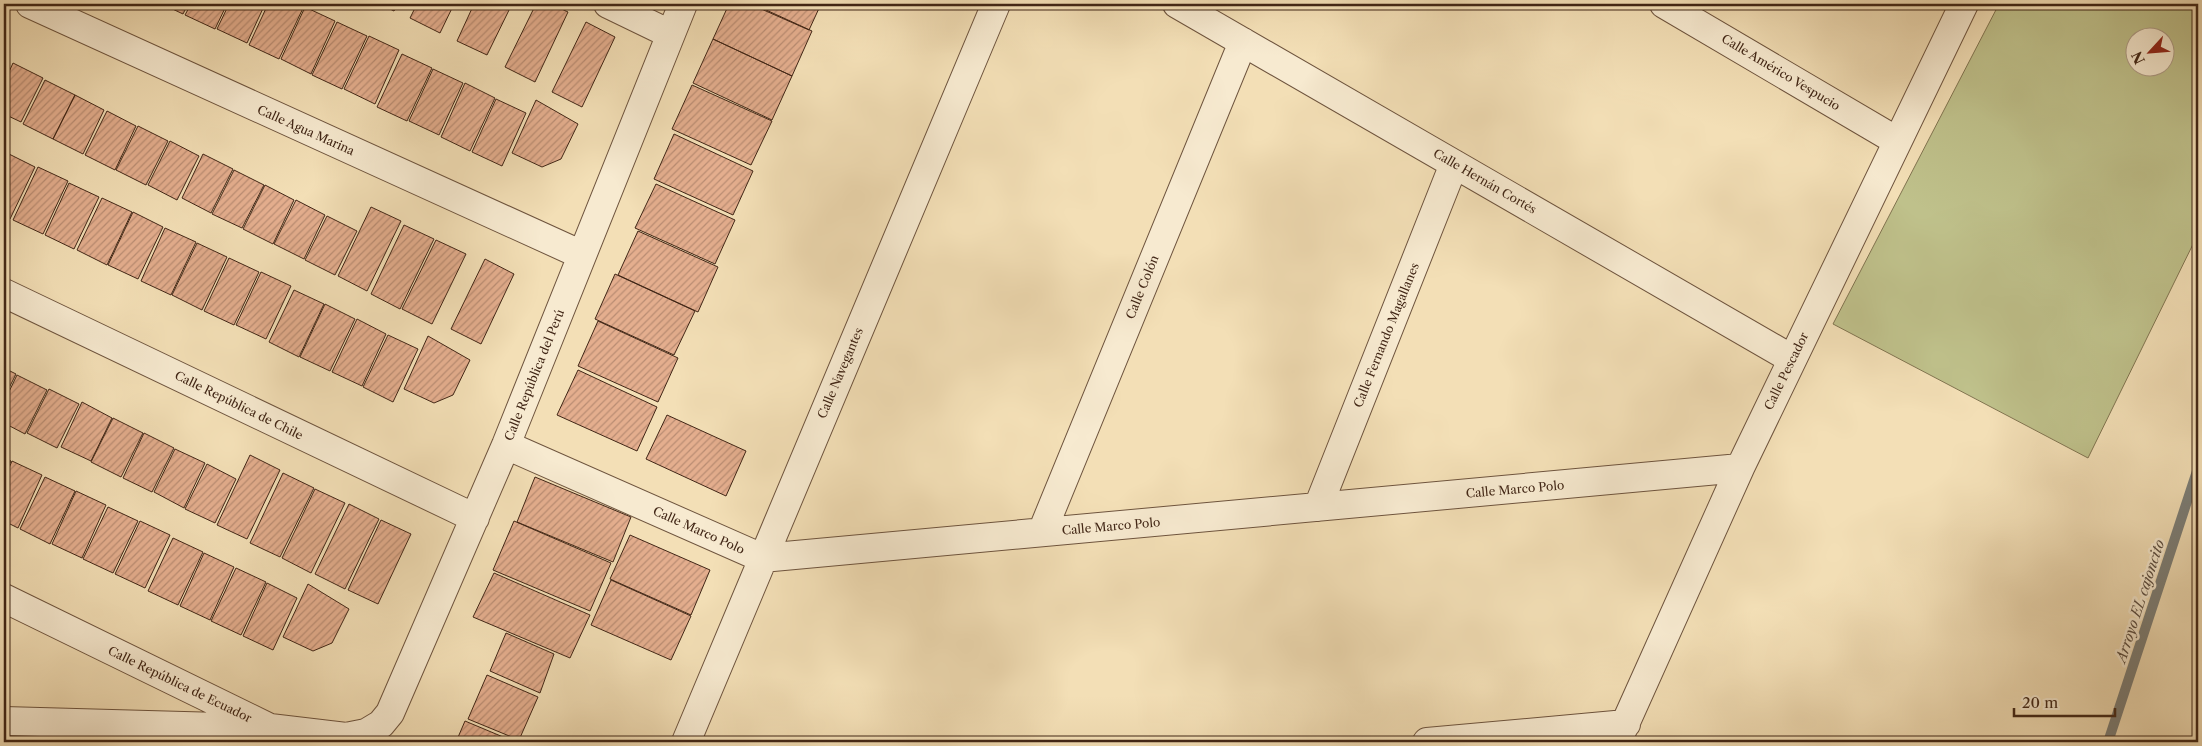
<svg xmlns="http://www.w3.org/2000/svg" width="2202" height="746" viewBox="0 0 2202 746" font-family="'Libre Caslon Text',serif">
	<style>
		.park { fill: #bfc18b; stroke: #807450; fill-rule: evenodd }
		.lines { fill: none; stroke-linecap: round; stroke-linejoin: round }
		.stream { stroke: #7b7e78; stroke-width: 10 }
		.building { fill: url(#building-hatch); stroke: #412616 }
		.minor-casing { stroke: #6e543e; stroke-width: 30 }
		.minor { stroke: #f7ead0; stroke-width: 28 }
		.labels { text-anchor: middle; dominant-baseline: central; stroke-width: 5; stroke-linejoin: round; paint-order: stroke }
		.street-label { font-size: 12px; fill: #412616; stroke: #f7ead0 }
		.water-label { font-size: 14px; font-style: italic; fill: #594b3f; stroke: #f7ead0 }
	</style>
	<defs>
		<pattern id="building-hatch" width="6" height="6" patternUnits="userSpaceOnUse" patternTransform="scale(1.25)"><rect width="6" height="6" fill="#e4ae8e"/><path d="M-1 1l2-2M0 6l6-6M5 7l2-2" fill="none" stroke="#ba8d73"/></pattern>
	</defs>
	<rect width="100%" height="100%" fill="#f3dfb6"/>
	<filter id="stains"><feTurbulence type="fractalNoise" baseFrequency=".004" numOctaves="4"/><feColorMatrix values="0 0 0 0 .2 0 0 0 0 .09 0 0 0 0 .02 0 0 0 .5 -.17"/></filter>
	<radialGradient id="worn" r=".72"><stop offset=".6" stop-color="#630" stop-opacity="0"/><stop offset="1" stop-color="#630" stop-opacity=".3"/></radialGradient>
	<path class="park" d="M 1999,4 L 2198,4 L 2198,234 L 2088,458 L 1833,324 ZM 2134,38 L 2164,38 L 2164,68 L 2134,68 Z"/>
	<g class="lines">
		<path class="stream" d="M 2108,742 L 2198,468"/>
	</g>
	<path class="building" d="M 162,4 L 188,4 L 183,14 Z
		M 191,4 L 227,4 L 215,29 L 185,15 Z
		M 229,4 L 265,4 L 247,43 L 217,29 Z
		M 268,4 L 298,4 L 304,6 L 279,59 L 249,45 Z
		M 380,4 L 398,4 L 394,11 Z
		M 417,4 L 454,4 L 440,33 L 410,18 Z
		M 474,4 L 512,4 L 487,55 L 457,41 Z
		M 536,4 L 551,4 L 568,12 L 535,82 L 505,67 Z
		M 729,4 L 753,4 L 812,31 L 792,76 L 713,39 Z
		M 750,4 L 821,4 L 809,30 Z
		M 305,7 L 335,21 L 311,74 L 281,59 Z
		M 337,22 L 367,36 L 342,89 L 312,75 Z
		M 586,22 L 615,37 L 582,107 L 552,92 Z
		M 369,36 L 399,50 L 375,104 L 344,89 Z
		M 713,39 L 792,76 L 772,120 L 693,83 Z
		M 402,54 L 432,68 L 407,121 L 377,107 Z
		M 13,63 L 43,78 L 21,122 L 4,114 L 4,83 Z
		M 433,69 L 463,83 L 439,135 L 409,121 Z
		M 45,80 L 75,95 L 53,139 L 23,124 Z
		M 465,83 L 495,98 L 470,151 L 441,137 Z
		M 692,85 L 772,121 L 751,165 L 672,129 Z
		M 75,95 L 104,110 L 83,154 L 53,139 Z
		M 496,99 L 526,113 L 502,166 L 472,152 Z
		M 536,100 L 578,124 L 561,159 L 542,167 L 512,153 Z
		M 107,111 L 136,126 L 115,170 L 85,155 Z
		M 138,126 L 168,141 L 146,185 L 116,170 Z
		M 674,134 L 753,171 L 733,215 L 654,179 Z
		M 170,141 L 199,156 L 177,200 L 148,185 Z
		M 5,152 L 35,167 L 10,219 L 4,216 Z
		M 203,154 L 233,169 L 211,213 L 182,198 Z
		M 38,167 L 68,181 L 43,234 L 13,220 Z
		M 234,170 L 264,185 L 242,228 L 212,214 Z
		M 69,183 L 99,197 L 74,249 L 45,235 Z
		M 656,184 L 735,220 L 715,264 L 635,228 Z
		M 265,185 L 294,200 L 273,244 L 243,229 Z
		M 102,198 L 132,212 L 107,265 L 77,250 Z
		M 296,200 L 325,215 L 304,259 L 274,244 Z
		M 371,207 L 401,221 L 367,291 L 338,276 Z
		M 133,212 L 163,227 L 138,279 L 108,265 Z
		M 327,216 L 357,231 L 335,275 L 305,260 Z
		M 404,225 L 434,239 L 400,309 L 371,294 Z
		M 165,228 L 196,242 L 171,295 L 141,281 Z
		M 638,231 L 718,267 L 698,312 L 618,275 Z
		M 436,240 L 466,254 L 432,324 L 402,309 Z
		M 197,243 L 227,257 L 202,310 L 172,295 Z
		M 229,258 L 259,272 L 234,325 L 204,311 Z
		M 485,259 L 514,274 L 481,344 L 451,329 Z
		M 261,272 L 291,286 L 266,339 L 236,325 Z
		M 615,274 L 695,311 L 674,355 L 595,319 Z
		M 294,290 L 324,304 L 299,357 L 269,342 Z
		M 325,304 L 355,319 L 330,371 L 300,357 Z
		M 357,319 L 386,334 L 362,386 L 332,372 Z
		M 598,321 L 678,358 L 658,402 L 578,366 Z
		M 388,335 L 418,349 L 393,402 L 363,387 Z
		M 428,336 L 470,360 L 453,395 L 434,403 L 404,389 Z
		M 4,368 L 16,374 L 4,398 Z
		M 578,370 L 657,407 L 637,451 L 557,415 Z
		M 17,375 L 47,390 L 25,434 L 4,423 L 4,402 Z
		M 49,389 L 79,404 L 57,448 L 27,433 Z
		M 82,402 L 112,418 L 91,461 L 61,447 Z
		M 667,415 L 746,451 L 726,496 L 646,459 Z
		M 113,418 L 143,433 L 121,477 L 91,462 Z
		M 144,433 L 174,448 L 152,492 L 123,478 Z
		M 175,449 L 205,463 L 184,508 L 154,492 Z
		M 250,455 L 280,470 L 247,539 L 217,525 Z
		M 4,457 L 11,461 L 4,476 Z
		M 12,461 L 42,475 L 18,528 L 4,521 L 4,480 Z
		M 207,464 L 236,479 L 215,523 L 185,509 Z
		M 283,473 L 314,488 L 280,557 L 250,543 Z
		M 45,477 L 75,491 L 50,544 L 20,529 Z
		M 535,477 L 631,517 L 613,562 L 517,522 Z
		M 315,489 L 345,503 L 311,573 L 282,558 Z
		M 76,491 L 106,505 L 82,558 L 52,544 Z
		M 349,504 L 379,519 L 345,589 L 315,574 Z
		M 108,507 L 138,521 L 113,573 L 83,559 Z
		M 381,520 L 411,534 L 378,604 L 348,590 Z
		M 140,521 L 170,535 L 145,588 L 115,574 Z
		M 514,521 L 611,563 L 590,611 L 493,570 Z
		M 630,535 L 710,570 L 691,615 L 610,579 Z
		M 173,538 L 203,552 L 178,605 L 148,591 Z
		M 204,553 L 234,567 L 210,620 L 180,606 Z
		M 236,568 L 266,582 L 241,635 L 211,621 Z
		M 494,573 L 590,615 L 570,658 L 473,617 Z
		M 611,580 L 691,616 L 671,660 L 591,625 Z
		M 267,583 L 297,598 L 273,650 L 243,636 Z
		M 308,584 L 349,609 L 332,643 L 313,651 L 283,637 Z
		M 506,633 L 554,654 L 540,693 L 490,671 Z
		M 487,675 L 538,697 L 519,740 L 468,719 Z
		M 465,721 L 515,742 L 456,742 Z"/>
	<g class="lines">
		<defs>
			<path id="minor" d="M 30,4 L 582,255
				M 608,4 L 670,34
				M 1177,4 L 1792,359
				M 1664,4 L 1897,141
				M 4,293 L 475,518
				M 506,445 L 762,558 L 1740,468
				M 1318,507 L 1454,164
				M 1042,532 L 1243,42
				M 4,598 L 270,728 L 346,737 L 366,733 L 381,724 L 390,713 L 506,445 L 683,4
				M 4,721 L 260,728
				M 686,742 L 996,4
				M 1427,742 L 1626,724
				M 1617,742 L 1740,468 L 1964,4"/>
		</defs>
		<use href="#minor" class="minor-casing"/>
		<use href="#minor" class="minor"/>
	</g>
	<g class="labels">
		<g class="street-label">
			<text transform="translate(1781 72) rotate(31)">Calle Américo Vespucio</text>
			<text transform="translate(306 130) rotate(24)">Calle Agua Marina</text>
			<text transform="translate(1485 181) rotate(30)">Calle Hernán Cortés</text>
			<text transform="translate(1142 287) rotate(-68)">Calle Colón</text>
			<text transform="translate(1386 335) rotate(-68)">Calle Fernando Magallanes</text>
			<text transform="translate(1786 371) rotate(-64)">Calle Pescador</text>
			<text transform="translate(840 373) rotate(-67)">Calle Navegantes</text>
			<text transform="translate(534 375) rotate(-68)">Calle República del Perú</text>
			<text transform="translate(239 405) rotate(26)">Calle República de Chile</text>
			<text transform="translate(1515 489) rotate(-5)">Calle Marco Polo</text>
			<text transform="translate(1111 526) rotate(-5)">Calle Marco Polo</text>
			<text transform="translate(699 530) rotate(24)">Calle Marco Polo</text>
			<text transform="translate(180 684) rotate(26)">Calle República de Ecuador</text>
		</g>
		<g class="water-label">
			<text transform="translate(2140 601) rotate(-72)">Arroyo EL cajoncito</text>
		</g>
	</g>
	<rect width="2202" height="746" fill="none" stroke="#f3dfb6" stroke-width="20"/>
	<rect x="5" y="5" width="2192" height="736" fill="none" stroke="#412616" stroke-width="2.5"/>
	<rect x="10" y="10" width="2182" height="726" fill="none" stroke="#412616"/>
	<g transform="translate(2150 52) rotate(244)"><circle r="24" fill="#f7ead0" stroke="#ae9c86"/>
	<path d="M0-4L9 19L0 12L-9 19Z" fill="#8f2418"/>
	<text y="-8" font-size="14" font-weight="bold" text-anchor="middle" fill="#412616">N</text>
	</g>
	<path d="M2014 708v8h101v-8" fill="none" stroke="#412616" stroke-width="2.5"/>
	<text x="2022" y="708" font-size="15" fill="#412616" stroke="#f7ead0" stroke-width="4" paint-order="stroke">20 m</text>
	<rect width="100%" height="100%" filter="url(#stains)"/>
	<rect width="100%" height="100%" fill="url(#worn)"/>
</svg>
